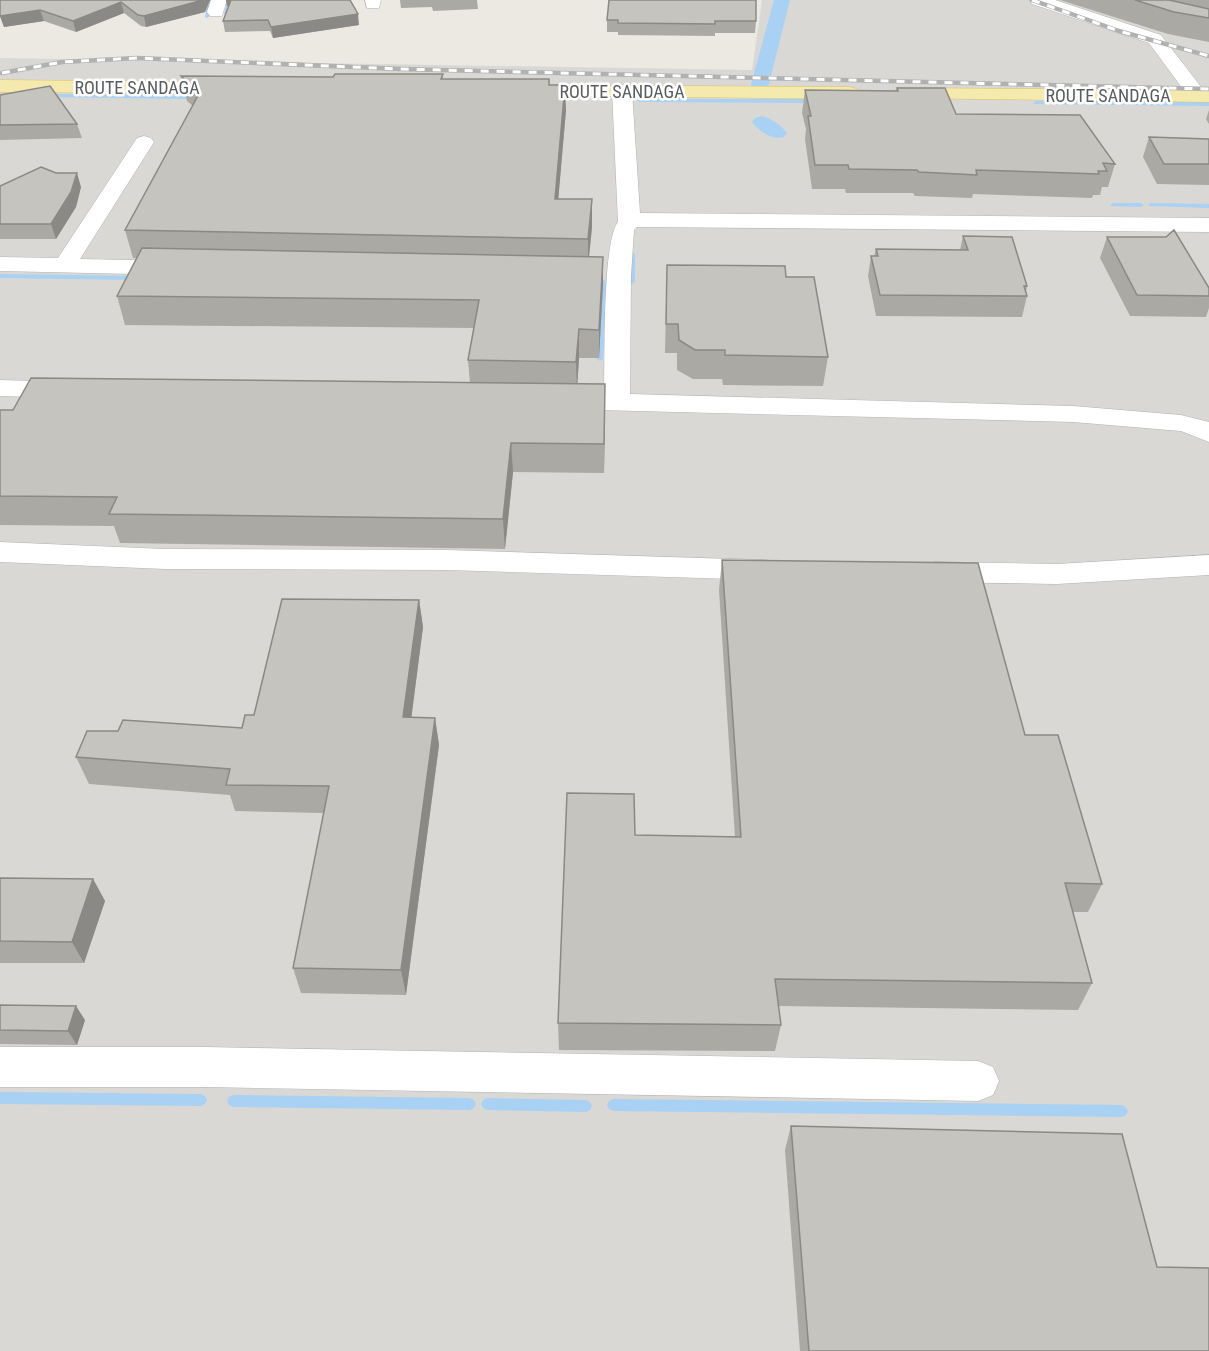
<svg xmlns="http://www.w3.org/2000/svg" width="1209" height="1351" viewBox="0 0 1209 1351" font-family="'Roboto Condensed',sans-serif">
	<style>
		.industrial { fill: #dad8d4 }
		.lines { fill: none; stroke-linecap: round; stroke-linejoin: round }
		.stream { fill: #a9d1f4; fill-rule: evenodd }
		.canal { fill: #a9d1f4; fill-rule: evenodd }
		.minor-casing { stroke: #afb2b5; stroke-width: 1 }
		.major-casing { stroke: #dfc066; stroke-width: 1 }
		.minor { fill: #fff; fill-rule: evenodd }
		.major { fill: #f4eaad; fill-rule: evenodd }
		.rail-casing { stroke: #b0b1b1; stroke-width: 4.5 }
		.rail { stroke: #fff; stroke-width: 3; stroke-dasharray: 8; stroke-linecap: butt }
		.wall { fill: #aaa9a3 }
		.shaded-wall { fill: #8b8985 }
		.building { fill: #c6c4be; stroke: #8b8985; stroke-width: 1.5 }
		.labels { text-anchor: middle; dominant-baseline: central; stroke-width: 5; stroke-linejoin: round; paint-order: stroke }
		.far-street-label { font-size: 18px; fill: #5a5d60; stroke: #fff }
	</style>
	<rect width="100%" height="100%" fill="#ebe9e2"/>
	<path class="industrial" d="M 762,0 L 1209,0 L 1209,1351 L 0,1351 L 0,58 L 752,70 Z"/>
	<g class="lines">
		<path class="stream" d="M 208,0 L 212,0 L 209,17 L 207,18 L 205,17 Z
			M 227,0 L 231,0 L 228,14 L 226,15 L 224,14 Z
			M 46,94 L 197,95 L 200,97 L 197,99 L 44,97 L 44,95 Z
			M 637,99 L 813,99 L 816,101 L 813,103 L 639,102 L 636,100 Z
			M 1036,101 L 1209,102 L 1209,106 L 1034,104 L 1033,103 Z
			M 1113,203 L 1141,203 L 1144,205 L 1141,207 L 1111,206 L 1110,205 Z
			M 1151,203 L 1209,204 L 1209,208 L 1149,206 L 1148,205 Z
			M 632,252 L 635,254 L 635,282 L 632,284 L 629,282 L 629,254 Z
			M 0,274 L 139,276 L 142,278 L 139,280 L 0,278 Z
			M 590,280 L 604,280 L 607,282 L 603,359 L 600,361 L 597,359 L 601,284 L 588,283 L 587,282 Z
			M 0,1092 L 201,1094 L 205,1096 L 207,1100 L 205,1104 L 201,1106 L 0,1104 Z
			M 233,1095 L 470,1098 L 474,1100 L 476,1104 L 474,1108 L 470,1110 L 233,1107 L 229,1105 L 227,1101 L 229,1097 Z
			M 487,1098 L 586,1100 L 590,1102 L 592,1106 L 590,1110 L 586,1112 L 487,1110 L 483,1108 L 481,1104 L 483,1100 Z
			M 613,1099 L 1122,1105 L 1126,1107 L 1128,1111 L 1126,1115 L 1122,1117 L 613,1111 L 609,1109 L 607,1105 L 609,1101 Z"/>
		<path class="canal" d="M 774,0 L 790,0 L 769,84 L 767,88 L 753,88 L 751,84 Z
			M 762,116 C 771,118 781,125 787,133 L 784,137 C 771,140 760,132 752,122 L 755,118 Z"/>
		<defs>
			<path id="minor" d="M 211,0 L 227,0 L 222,16 L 210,16 L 207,12 Z
				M 365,0 L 381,0 L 379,8 L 367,8 Z
				M 1030,0 L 1055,0 L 1161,35 L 1208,96 L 1205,100 L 1191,100 L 1149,43 L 1032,4 Z
				M 622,85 L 629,87 L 632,91 L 640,213 L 1209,218 L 1209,232 L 637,227 L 634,230 L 631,276 L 630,394 L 1073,406 L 1181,415 L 1209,422 L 1209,442 L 1181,431 L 1073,422 L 559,409 L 550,407 L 546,401 L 550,395 L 559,393 L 604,394 C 605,362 602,242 618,222 L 612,91 L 615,87 Z
				M 144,136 L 151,138 L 154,142 L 80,259 L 178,261 L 186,263 L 190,268 L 186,273 L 178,275 L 0,271 L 0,257 L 58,258 L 137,138 Z
				M 0,380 L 70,382 L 79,384 L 83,390 L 79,396 L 70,398 L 0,396 Z
				M 0,542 L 165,549 L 447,550 L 766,560 L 777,563 L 781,570 L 777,577 L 766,580 L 447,570 L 165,569 L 0,562 Z
				M 1209,555 L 1209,575 L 1057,584 L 935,582 L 924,579 L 920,572 L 924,565 L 935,562 L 1057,564 Z
				M 0,1047 L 205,1047 L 978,1061 L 993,1067 L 999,1081 L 993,1095 L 978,1101 L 205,1087 L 0,1087 Z"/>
			<path id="major" d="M 0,80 L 229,82 L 236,84 L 238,88 L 236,92 L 229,94 L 0,92 Z
				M 521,85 L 850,87 L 857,89 L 860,93 L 857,97 L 850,99 L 514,95 L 511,91 L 514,87 Z
				M 902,88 L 1209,90 L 1209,102 L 895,98 L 892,94 L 895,90 Z"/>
		</defs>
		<use href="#minor" class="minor-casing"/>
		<use href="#major" class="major-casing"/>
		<use href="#minor" class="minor"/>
		<use href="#major" class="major"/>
		<defs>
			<path id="rail" d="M 1032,0 L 1119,31 L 1209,56
				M 2,73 L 62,62 L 137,58 L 401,69 L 1209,89"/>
		</defs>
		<use href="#rail" class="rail-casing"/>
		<use href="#rail" class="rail"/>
	</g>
	<path class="wall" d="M 0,0 L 210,0 L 205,12 L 146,27 L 141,26 L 124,13 L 76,32 L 44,21 L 4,27 L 0,16 Z
		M 226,0 L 359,25 L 273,38 L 270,31 L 225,32 L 223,21 L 229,6 L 227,6 Z
		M 400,0 L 477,0 L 478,9 L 433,11 L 432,7 L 401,8 Z
		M 1060,0 L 1209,0 L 1209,42 L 1168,34 Z
		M 607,20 L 756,21 L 755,33 L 715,33 L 715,36 L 618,35 L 618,32 L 607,32 Z
		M 443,74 L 443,79 L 549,85 L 566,110 L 558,199 L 592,227 L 589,257 L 603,285 L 599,358 L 579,358 L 577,384 L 605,384 L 604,473 L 513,472 L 505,549 L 120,543 L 114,526 L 0,525 L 0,410 L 13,410 L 470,383 L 468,360 L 474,328 L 125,325 L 117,296 L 137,258 L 133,258 L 125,230 L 193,106 L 187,101 L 181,76 L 333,77 Z
		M 897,88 L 956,114 L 1115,164 L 1108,187 L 1102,187 L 1100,195 L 1093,195 L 1092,198 L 973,194 L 972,198 L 915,196 L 913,193 L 846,193 L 845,189 L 812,189 L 805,139 L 806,129 L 802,113 L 805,90 L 896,91 Z
		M 0,95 L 77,124 L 82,138 L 0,140 Z
		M 1209,110 L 1209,124 L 1206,119 Z
		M 1149,137 L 1209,139 L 1209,185 L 1157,184 L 1143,157 Z
		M 0,186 L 81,187 L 76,207 L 56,239 L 0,239 Z
		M 963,236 L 1027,286 L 1026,292 L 1027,296 L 1022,317 L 876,316 L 868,276 L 871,256 L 874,256 L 876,249 L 960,250 Z
		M 1107,237 L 1209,288 L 1209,308 L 1206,317 L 1130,316 L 1100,258 Z
		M 667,265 L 786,277 L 828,357 L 823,386 L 723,385 L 722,379 L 693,379 L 677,370 L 677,353 L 665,353 Z
		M 722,560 L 1025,735 L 1102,884 L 1088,912 L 1073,912 L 1092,983 L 1078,1010 L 778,1006 L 781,1025 L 775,1051 L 559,1050 L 558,1023 L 635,835 L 735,837 L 719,590 Z
		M 419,600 L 423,627 L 411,718 L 435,718 L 439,745 L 406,995 L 301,993 L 293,968 L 324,813 L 235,811 L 230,795 L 89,784 L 76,757 L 118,731 L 242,728 L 254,715 Z
		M 0,878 L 93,879 L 105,901 L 84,963 L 0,963 Z
		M 0,1005 L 85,1020 L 77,1045 L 0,1044 Z
		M 791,1126 L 1157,1267 L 1209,1351 L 800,1351 L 785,1150 Z"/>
	<path class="shaded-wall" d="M 203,0 L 210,0 L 205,12 L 146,27 L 144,16 Z
		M 226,0 L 235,0 L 236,4 L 227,6 Z
		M 121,2 L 124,13 L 76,32 L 73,21 Z
		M 40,10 L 44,21 L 4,27 L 0,16 Z
		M 358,14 L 359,25 L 273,38 L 271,27 Z
		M 565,85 L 566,110 L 556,226 L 555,199 Z
		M 77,173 L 81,187 L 76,207 L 56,239 L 51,224 Z
		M 592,199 L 592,227 L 588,266 L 588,239 Z
		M 603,257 L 603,285 L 599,358 L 599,330 Z
		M 579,329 L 579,358 L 577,391 L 576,362 Z
		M 605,384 L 605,413 L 604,473 L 604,444 Z
		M 511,443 L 513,472 L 505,549 L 503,519 Z
		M 419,600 L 423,627 L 408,744 L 403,717 Z
		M 435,718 L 439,745 L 406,995 L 401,970 Z
		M 93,879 L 105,901 L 84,963 L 72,942 Z
		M 76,1006 L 85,1020 L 77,1045 L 68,1031 Z"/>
	<path class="building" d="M 0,0 L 203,0 L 144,16 L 138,15 L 121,2 L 73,21 L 40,10 L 0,16 Z
		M 231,0 L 350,0 L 358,14 L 271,27 L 268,20 L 223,21 Z
		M 609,0 L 756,0 L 756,21 L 715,21 L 715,24 L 618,23 L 618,20 L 607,20 Z
		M 1135,0 L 1169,0 L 1209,9 L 1209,18 L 1174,12 Z
		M 335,74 L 443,74 L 441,79 L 549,79 L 549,85 L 565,85 L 555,199 L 592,199 L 588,239 L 125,230 L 200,92 L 181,76 L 333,77 Z
		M 50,86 L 77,124 L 0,125 L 0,95 Z
		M 897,88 L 945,88 L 956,114 L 1080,115 L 1115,164 L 1103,163 L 1107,171 L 1098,171 L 1099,174 L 976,170 L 977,175 L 919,172 L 917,170 L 849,169 L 848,165 L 815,165 L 808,116 L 811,116 L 805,90 L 898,91 Z
		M 1149,137 L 1209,139 L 1209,164 L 1164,164 Z
		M 41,167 L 56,173 L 77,173 L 71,192 L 51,224 L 0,224 L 0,186 Z
		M 1174,230 L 1209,288 L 1209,296 L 1137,295 L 1107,237 L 1166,237 Z
		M 963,236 L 1012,237 L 1027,286 L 1024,286 L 1027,296 L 880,295 L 871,256 L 878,256 L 876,249 L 968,250 Z
		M 142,248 L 603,257 L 599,330 L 579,329 L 576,362 L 468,360 L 479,300 L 117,296 Z
		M 667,265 L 785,266 L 786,277 L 814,277 L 828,357 L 725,355 L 725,350 L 695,350 L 679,340 L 678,324 L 666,324 Z
		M 31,378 L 605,384 L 604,444 L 511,443 L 503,519 L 109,514 L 117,497 L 0,496 L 0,410 L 13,410 Z
		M 722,560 L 978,563 L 1025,735 L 1058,735 L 1102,884 L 1065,883 L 1092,983 L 775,979 L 781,1025 L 558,1023 L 567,793 L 634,794 L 635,835 L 741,837 Z
		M 282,599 L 419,600 L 403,717 L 435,718 L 401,970 L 293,968 L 329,786 L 226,785 L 230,769 L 76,757 L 87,731 L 118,731 L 123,720 L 242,728 L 245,715 L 254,715 Z
		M 0,878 L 93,879 L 72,942 L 0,941 Z
		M 0,1005 L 76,1006 L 68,1031 L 0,1030 Z
		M 791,1126 L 1122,1134 L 1157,1267 L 1209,1268 L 1209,1351 L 809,1351 Z"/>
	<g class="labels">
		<g class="far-street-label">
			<text x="137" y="87">ROUTE SANDAGA</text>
			<text x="622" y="91">ROUTE SANDAGA</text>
			<text x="1108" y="95">ROUTE SANDAGA</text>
		</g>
	</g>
</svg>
